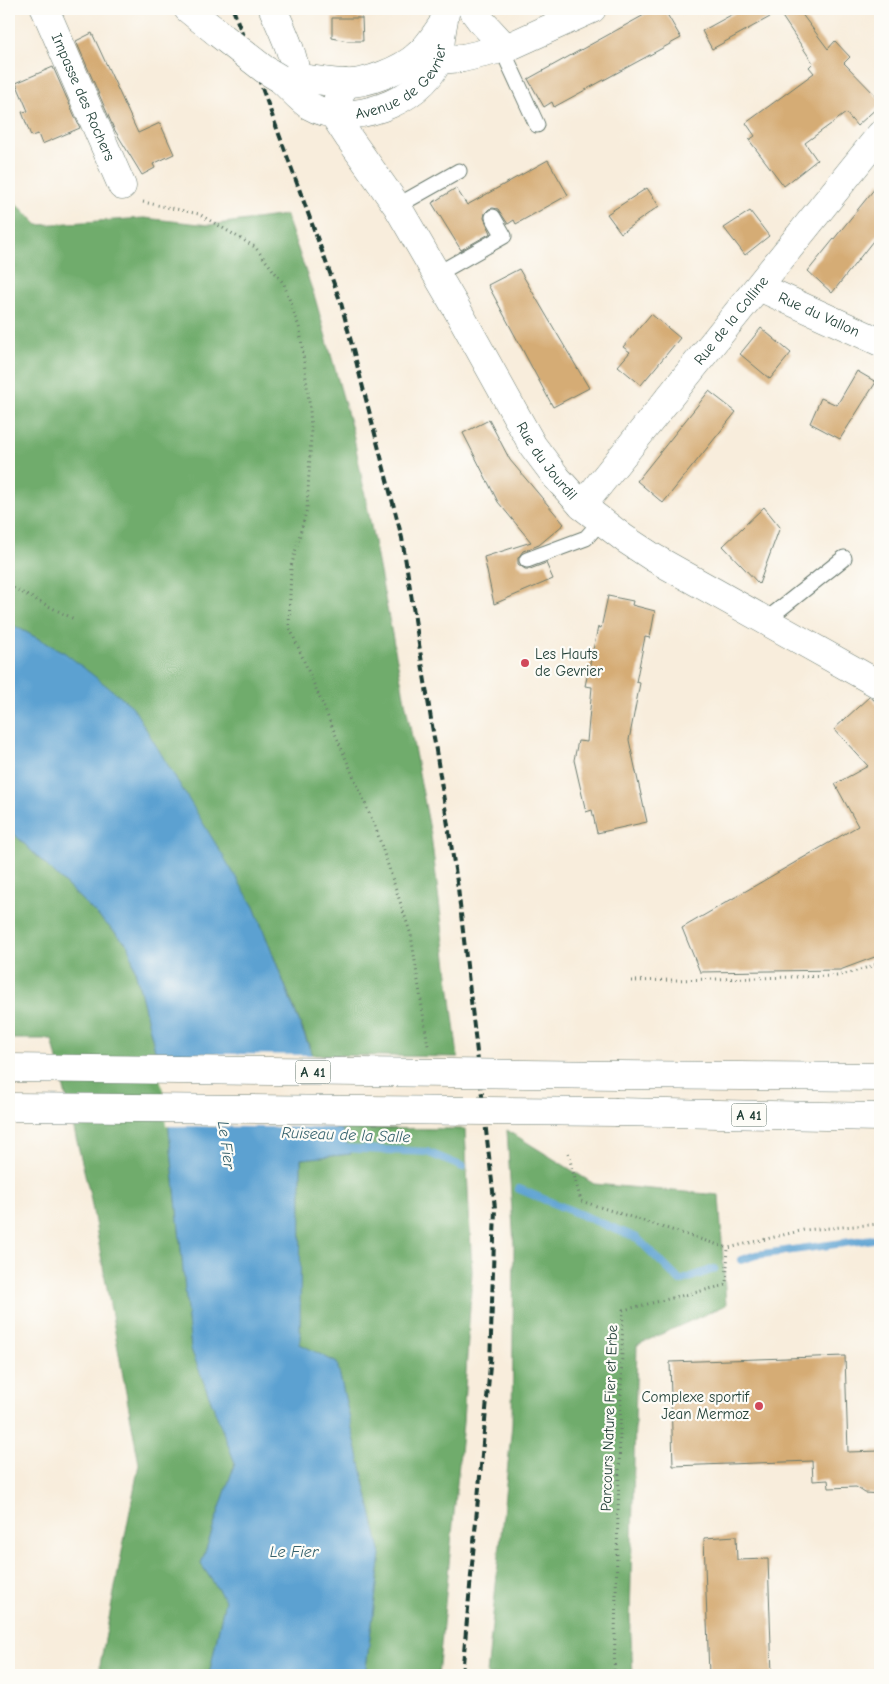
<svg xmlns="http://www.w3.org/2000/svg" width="889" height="1684" viewBox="0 0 889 1684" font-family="'Comic Neue',sans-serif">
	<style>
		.forest { fill: #70ac6c; stroke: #487450 }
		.water { fill: #5ba1d1; stroke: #3d6f82 }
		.pier { fill: #f8eddc }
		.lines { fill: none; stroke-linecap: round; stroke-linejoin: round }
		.stream { stroke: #5ba1d1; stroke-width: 8 }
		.building { fill: #d5ac74 }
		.lane-casing { stroke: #6b7b6f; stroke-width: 17 }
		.street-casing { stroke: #6b7b6f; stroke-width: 29 }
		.secondary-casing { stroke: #6b7b6f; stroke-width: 29 }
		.highway-casing { stroke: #6b7b6f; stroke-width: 29 }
		.path { stroke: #6b7b6f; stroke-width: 3; stroke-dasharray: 1 4; stroke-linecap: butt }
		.lane { stroke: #fff; stroke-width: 15 }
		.street { stroke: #fff; stroke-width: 28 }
		.secondary { stroke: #fff; stroke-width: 28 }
		.highway { stroke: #fff; stroke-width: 28 }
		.rail { stroke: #1f3d34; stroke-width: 4; stroke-dasharray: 8 4; stroke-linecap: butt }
		.secondary-bridge-casing { stroke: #6b7b6f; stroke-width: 29; stroke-linecap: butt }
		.highway-bridge-casing { stroke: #6b7b6f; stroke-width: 29; stroke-linecap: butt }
		.secondary-bridge { stroke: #fff; stroke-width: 28 }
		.highway-bridge { stroke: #fff; stroke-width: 28 }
		.poi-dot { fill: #d1495b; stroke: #fdfcf7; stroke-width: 2 }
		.labels { text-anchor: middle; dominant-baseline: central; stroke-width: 4.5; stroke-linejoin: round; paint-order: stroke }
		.shield { fill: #fdfcf7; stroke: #62766e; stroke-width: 1 }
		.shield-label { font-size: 14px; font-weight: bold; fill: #1f3d34 }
		.street-label { font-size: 15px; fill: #1f3d34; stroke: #fdfcf7 }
		.poi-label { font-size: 15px; fill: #1f3d34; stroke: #fdfcf7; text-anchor: start }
		.water-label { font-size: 16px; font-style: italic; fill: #34606b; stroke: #fdfcf7 }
	</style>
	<rect width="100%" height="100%" fill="#fdfcf7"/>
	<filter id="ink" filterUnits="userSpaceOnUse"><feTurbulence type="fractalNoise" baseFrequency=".02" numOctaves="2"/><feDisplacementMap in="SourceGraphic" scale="10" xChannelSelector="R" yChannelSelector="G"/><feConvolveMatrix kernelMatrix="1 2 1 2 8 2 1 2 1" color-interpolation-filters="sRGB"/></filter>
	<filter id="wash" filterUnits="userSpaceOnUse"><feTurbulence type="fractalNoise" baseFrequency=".0096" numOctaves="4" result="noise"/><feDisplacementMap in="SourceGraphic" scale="20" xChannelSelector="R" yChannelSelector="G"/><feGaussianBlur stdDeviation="1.12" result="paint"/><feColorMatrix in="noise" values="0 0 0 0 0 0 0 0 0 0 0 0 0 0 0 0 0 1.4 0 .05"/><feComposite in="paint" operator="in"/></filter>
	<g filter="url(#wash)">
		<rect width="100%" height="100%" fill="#f8eddc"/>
		<path class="forest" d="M 9,196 L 38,225 L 144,218 L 209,225 L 286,215 L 315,298 L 353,433 L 431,835 L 458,1057 L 313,1055 L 254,907 L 65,653 L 9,623 Z
			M 9,829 L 129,946 L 165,1090 L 191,1349 L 235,1463 L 201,1564 L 225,1600 L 209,1675 L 98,1675 L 139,1464 L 90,1195 L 52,1039 L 9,1039 Z
			M 341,1128 L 465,1129 L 472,1272 L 463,1423 L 438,1675 L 365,1675 L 381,1555 L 337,1363 L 300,1344 L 301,1159 L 351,1154 Z
			M 507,1130 L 594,1184 L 719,1195 L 726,1305 L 637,1345 L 630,1617 L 633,1675 L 487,1675 L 512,1424 L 514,1246 Z"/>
		<path class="water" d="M 9,623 L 65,653 L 132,706 L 254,907 L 351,1154 L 301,1159 L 300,1344 L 337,1363 L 381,1555 L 365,1675 L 209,1675 L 225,1600 L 201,1564 L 235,1463 L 191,1349 L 165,1090 L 129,946 L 9,829 Z"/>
		<path class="pier" d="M 153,1053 L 315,1055 L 343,1128 L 166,1126 L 163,1090 Z"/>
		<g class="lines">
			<path class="stream" d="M 341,1148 L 427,1152 L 463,1167
				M 519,1189 L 637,1238 L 680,1281 L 714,1269
				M 741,1260 L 756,1255 L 880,1238"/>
		</g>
		<g id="blocks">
			<path class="building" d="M 655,9 L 664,9 L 681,38 L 554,107 L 552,102 L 544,107 L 528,79 Z
				M 742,9 L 798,9 L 828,49 L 835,41 L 850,57 L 844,63 L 880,100 L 880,105 L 857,126 L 846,113 L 805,143 L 817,160 L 784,186 L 749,140 L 755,136 L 746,123 L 814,73 L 809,67 L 813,63 L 779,12 L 712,49 L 702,31 Z
				M 332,18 L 362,18 L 363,41 L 348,41 L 332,38 Z
				M 92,33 L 138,133 L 160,123 L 174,154 L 153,164 L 155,168 L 142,175 L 114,129 L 76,41 Z
				M 53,67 L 80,128 L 42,144 L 38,134 L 31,136 L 22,112 L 28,111 L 16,83 Z
				M 548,160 L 568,195 L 516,224 L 514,220 L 508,224 L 498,209 L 493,208 L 489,209 L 485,213 L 484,218 L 491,233 L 461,250 L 432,203 L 456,188 L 467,205 Z
				M 880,182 L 880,232 L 832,293 L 808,271 Z
				M 647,188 L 659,206 L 621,233 L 607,214 Z
				M 750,211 L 769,236 L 745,255 L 724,228 Z
				M 519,269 L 589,388 L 553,407 L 488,285 Z
				M 651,314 L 680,338 L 641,385 L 618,366 L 630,352 L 623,347 Z
				M 761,328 L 791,353 L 770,379 L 740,354 Z
				M 857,371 L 876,382 L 840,439 L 810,423 L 821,398 L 837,405 Z
				M 709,391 L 736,412 L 663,503 L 637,481 Z
				M 489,420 L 510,460 L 564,524 L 539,545 L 523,551 L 518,558 L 518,564 L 525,569 L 530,569 L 546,563 L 553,579 L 494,604 L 484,557 L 531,542 L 498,502 L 463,433 Z
				M 764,507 L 780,527 L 759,584 L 723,546 Z
				M 608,596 L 633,601 L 632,605 L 655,611 L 650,638 L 645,637 L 636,682 L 640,683 L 629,740 L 647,822 L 597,833 L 592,810 L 586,812 L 574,760 L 578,741 L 587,742 L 592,687 L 585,686 L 598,627 L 601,628 Z
				M 869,697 L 873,699 L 880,707 L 880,955 L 840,970 L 700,972 L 682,928 L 858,826 L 835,784 L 868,766 L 834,729 Z
				M 845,1356 L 848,1452 L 880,1451 L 880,1494 L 865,1493 L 856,1487 L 829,1488 L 828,1480 L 813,1481 L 812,1461 L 673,1466 L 670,1362 Z
				M 736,1536 L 737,1560 L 768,1559 L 772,1675 L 709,1675 L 704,1538 Z"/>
		</g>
	</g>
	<g filter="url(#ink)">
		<use href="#blocks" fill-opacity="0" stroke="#6b7b6f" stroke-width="1"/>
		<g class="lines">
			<defs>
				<path id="lane" d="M 506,48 L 508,62 L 537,125
					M 397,206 L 459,171
					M 437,274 L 504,236 L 493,217
					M 527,560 L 586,538 L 601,521
					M 766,620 L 844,558"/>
				<g id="street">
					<path id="s1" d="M 45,9 L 122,186"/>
					<path d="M 273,9 C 286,39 298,61 297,94"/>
					<path d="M 472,9 L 481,21 L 506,48"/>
					<path d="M 418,55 L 438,60 L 463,58 L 506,48 L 592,9"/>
					<path id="s2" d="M 346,83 L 338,98 L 334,115 L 349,138 L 397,206 L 462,318 L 533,446 L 557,478 L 582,506 L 625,539 L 654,558 L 880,685"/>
					<path id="s3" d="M 759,287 L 880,342"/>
					<path id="s4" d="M 582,506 L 880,135"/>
				</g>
				<g id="secondary">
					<path d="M 188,9 L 219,34"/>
					<path id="s5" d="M 279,78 C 289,86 299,99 310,106 C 349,129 420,102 438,61 C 440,55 440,46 441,39 C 442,28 444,19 446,9"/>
					<path d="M 279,78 C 303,76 321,82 344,83 C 365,85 403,69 418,55 C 428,47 435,35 442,25"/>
				</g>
				<path id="highway" d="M 618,1075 L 880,1077
					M 617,1112 L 880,1117"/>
			</defs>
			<use href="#lane" class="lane-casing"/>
			<use href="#street" class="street-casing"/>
			<use href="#secondary" class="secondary-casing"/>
			<use href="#highway" class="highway-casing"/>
			<path class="path" d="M 143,202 L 199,214 L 255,247 L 284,284 L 300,330 L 310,409 L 311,436 L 307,509 L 291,567 L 289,626 L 376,829 L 411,935 L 428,1046
				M 9,586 L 74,619
				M 631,981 L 836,976 L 857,971 L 880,963
				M 568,1153 L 581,1201 L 728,1248
				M 614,1675 L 623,1310 L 726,1285 L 728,1248 L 804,1230 L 880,1224"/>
			<use href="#lane" class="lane"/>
			<use href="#street" class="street"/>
			<use href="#secondary" class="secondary"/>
			<use href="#highway" class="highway"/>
			<path class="rail" d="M 233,9 L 341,303 L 402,538 L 458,888 L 495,1208 L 490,1366 L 462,1675"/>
			<defs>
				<path id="secondary-bridge" d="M 219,34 L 264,69 L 279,78"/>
				<path id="highway-bridge" d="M 9,1068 L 618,1075
					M 9,1107 L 617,1112"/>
			</defs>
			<use href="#secondary-bridge" class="secondary-bridge-casing"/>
			<use href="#highway-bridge" class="highway-bridge-casing"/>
			<use href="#secondary-bridge" class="secondary-bridge"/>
			<use href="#highway-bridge" class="highway-bridge"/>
		</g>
	</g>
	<g class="poi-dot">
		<circle cx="525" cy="663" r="5"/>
		<circle cx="759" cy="1406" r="5"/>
	</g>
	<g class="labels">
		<g class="shield">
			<rect x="295.5" y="1060.5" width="35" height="23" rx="4"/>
			<rect x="731.5" y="1103.5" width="35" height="23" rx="4"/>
		</g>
		<g class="shield-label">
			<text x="313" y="1072">A 41</text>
			<text x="749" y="1115">A 41</text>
		</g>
		<g class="street-label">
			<text stroke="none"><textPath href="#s5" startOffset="148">Avenue de Gevrier</textPath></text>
			<text stroke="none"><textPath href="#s1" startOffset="96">Impasse des Rochers</textPath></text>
			<text stroke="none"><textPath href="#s3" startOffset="66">Rue du Vallon</textPath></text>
			<text stroke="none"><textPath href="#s4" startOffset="238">Rue de la Colline</textPath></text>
			<text stroke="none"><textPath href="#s2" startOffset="441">Rue du Jourdil</textPath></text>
			<text transform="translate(609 1418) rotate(-88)">Parcours Nature Fier et Erbe</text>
		</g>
		<g class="poi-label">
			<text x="535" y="654">Les Hauts<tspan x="535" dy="17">de Gevrier</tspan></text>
			<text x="749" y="1397" text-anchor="end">Complexe sportif<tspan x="749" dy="17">Jean Mermoz</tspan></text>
		</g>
		<g class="water-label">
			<text transform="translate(346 1135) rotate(2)">Ruiseau de la Salle</text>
			<text transform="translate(226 1145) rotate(82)">Le Fier</text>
			<text x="294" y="1552">Le Fier</text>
		</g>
	</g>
	<rect width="889" height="1684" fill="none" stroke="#fdfcf7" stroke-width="30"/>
</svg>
